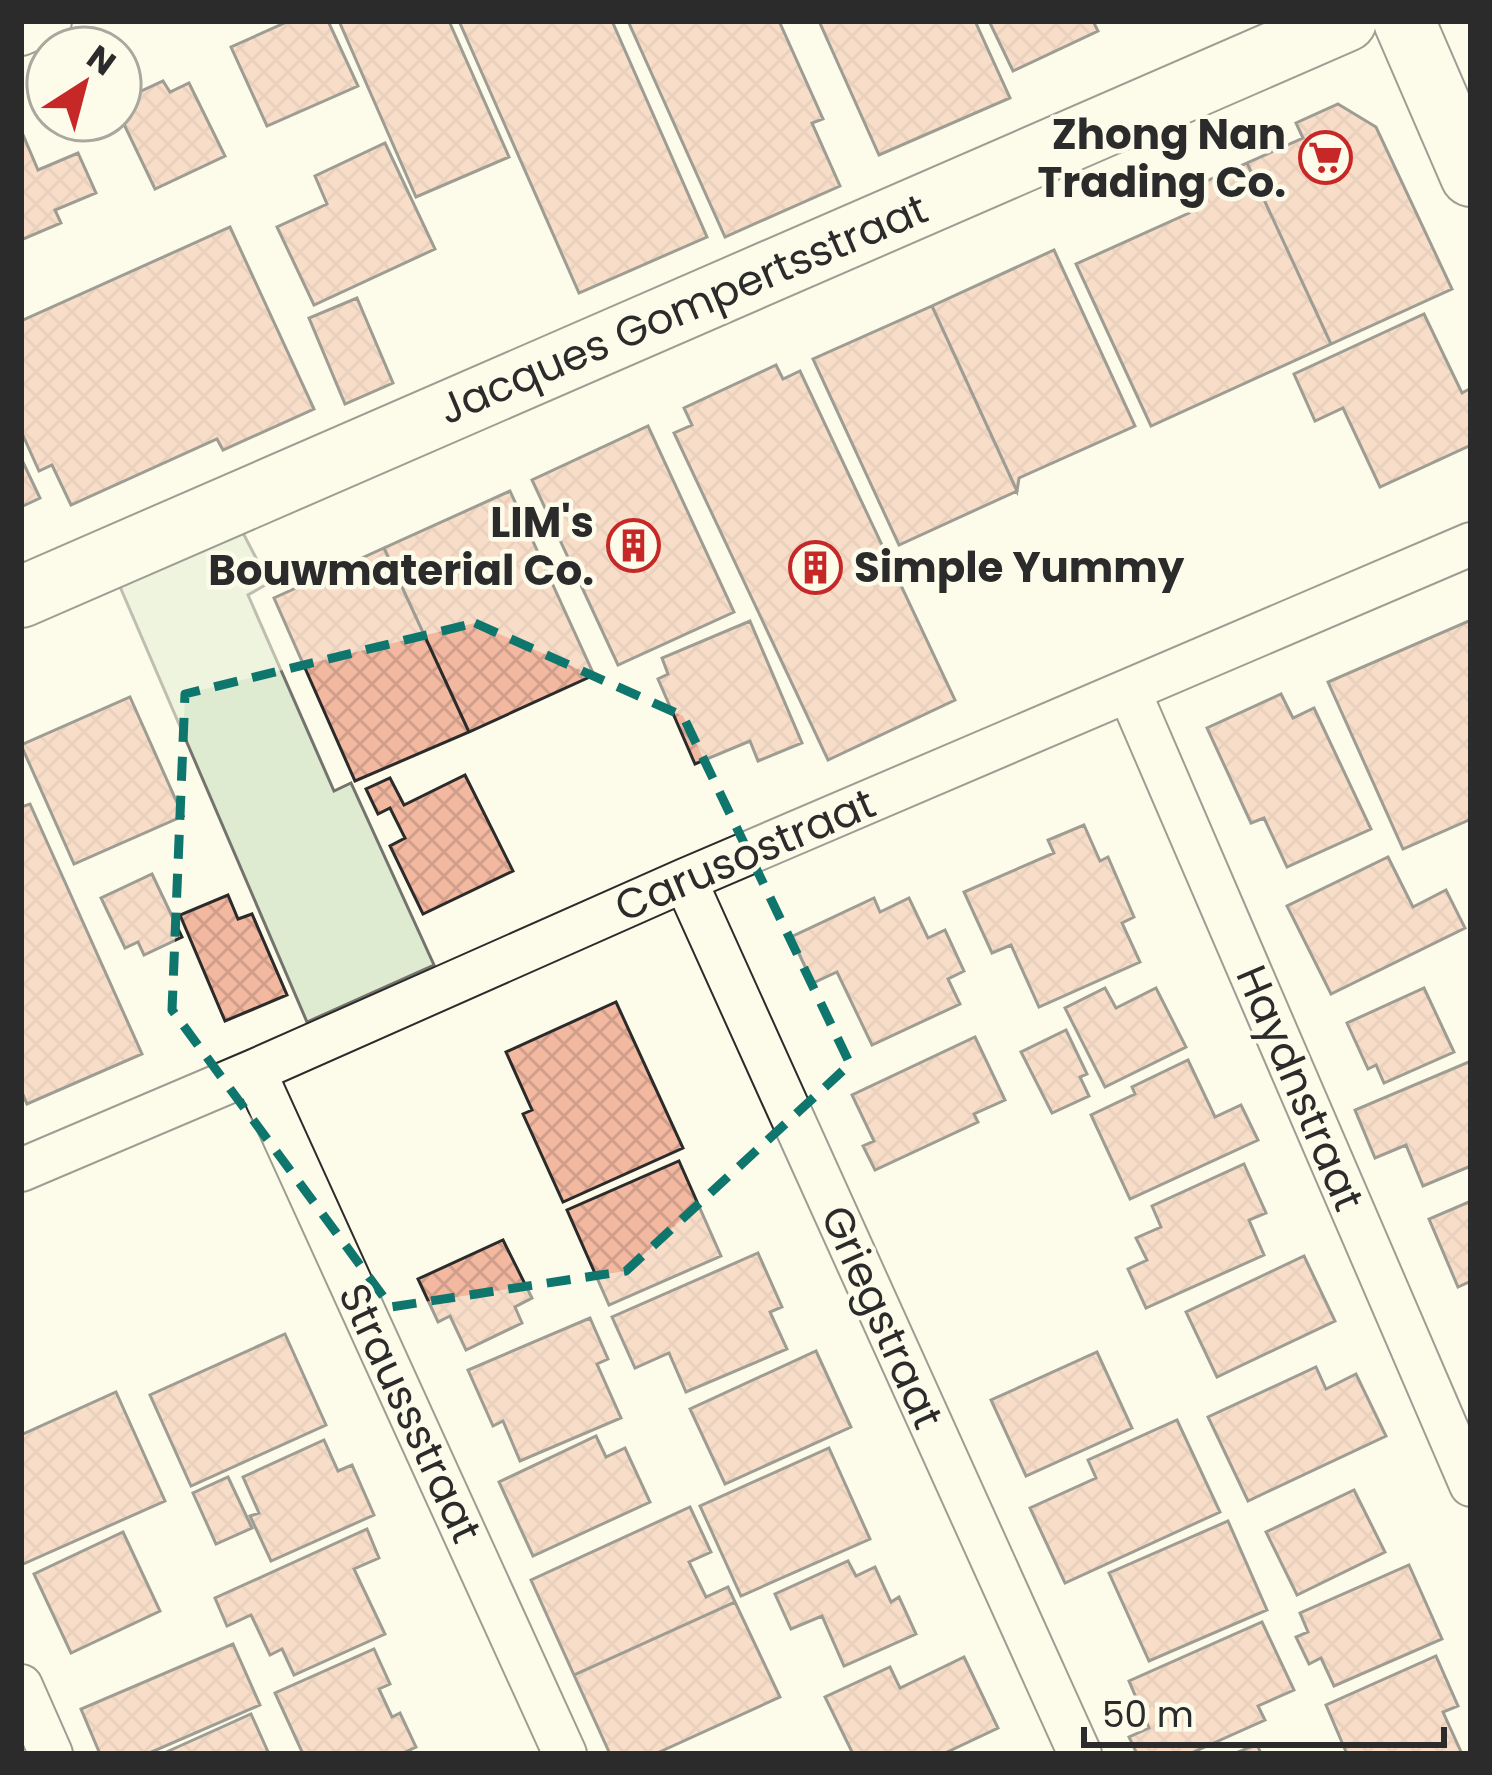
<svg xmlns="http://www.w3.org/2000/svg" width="1492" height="1775" viewBox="0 0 1492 1775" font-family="Poppins,sans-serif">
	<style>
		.grass { fill: #deebd1; stroke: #74746e; stroke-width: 3 }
		.building { fill: url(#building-cross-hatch); stroke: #2b2b2b; stroke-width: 3 }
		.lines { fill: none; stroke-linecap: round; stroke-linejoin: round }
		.street-casing { stroke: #2b2b2b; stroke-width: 46 }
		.secondary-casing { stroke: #2b2b2b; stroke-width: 64 }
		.street { stroke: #fdfbea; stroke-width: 42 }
		.secondary { stroke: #fdfbea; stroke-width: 60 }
		.marked { fill: none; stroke: #0f766e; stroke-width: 9; stroke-dasharray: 24 15; stroke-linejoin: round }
		.labels { text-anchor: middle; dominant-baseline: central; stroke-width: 9; stroke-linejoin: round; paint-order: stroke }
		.poi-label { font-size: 42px; font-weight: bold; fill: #2b2b2b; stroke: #fdfbea; text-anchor: end }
		.street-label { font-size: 42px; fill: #2b2b2b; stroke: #fdfbea }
	</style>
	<defs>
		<pattern id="building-cross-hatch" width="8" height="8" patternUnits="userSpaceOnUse" patternTransform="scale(3)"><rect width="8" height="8" fill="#f2b8a0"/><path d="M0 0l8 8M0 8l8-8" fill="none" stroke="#d09e8a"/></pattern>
	</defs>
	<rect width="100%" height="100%" fill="#fdfbea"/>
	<path class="grass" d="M 241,529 L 269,583 L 248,595 L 334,791 L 351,783 L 434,965 L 307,1022 L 118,582 Z"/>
	<path class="building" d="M 289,21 L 328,21 L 358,86 L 267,126 L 231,47 Z
		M 339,21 L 449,21 L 509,157 L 416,197 Z
		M 459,21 L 612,21 L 707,237 L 579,293 Z
		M 628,21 L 779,21 L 823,119 L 812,123 L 840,186 L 725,237 Z
		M 819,21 L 975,21 L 1010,98 L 879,155 Z
		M 989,21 L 1093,21 L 1098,31 L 1013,71 Z
		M 163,81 L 170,92 L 189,83 L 225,156 L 155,189 L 120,116 L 120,101 Z
		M 1338,104 L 1376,127 L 1452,289 L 1331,344 L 1247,163 L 1303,138 L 1296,123 Z
		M 21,130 L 38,170 L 78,153 L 96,193 L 55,210 L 61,223 L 21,240 Z
		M 385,143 L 435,249 L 314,305 L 277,227 L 327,204 L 315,176 Z
		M 1247,163 L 1331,344 L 1151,426 L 1076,264 L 1189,213 L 1180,193 Z
		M 230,227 L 314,409 L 223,450 L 217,439 L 71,505 L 52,465 L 39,471 L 21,431 L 21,321 Z
		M 1054,250 L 1135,426 L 1019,478 L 1017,491 L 932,306 Z
		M 357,298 L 393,383 L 345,404 L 309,318 Z
		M 932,306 L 1017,491 L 899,545 L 813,359 Z
		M 1424,314 L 1462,393 L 1471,388 L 1471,445 L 1380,487 L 1343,408 L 1315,421 L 1294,374 Z
		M 776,365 L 783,379 L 800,371 L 955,700 L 828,760 L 674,433 L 692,425 L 684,408 Z
		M 648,426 L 734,612 L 618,665 L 532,480 Z
		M 21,458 L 40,498 L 21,507 Z
		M 510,491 L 594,675 L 469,732 L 384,548 Z
		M 384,548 L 469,732 L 355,781 L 274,598 Z
		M 1471,620 L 1471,819 L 1403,849 L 1328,682 Z
		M 750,621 L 802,743 L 758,761 L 750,741 L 695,764 L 658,679 L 668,674 L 662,658 Z
		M 1281,694 L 1293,718 L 1314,708 L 1371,829 L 1287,867 L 1264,818 L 1251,823 L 1207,728 Z
		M 130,697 L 183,816 L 74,864 L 21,745 Z
		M 465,775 L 513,871 L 423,914 L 390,846 L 405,838 L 390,808 L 378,814 L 366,789 L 390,778 L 404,805 Z
		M 30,804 L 142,1054 L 27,1104 L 21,1090 L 21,807 Z
		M 1084,825 L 1100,861 L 1108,857 L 1134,917 L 1122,923 L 1140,962 L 1039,1007 L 1011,945 L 992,953 L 964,892 L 1054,853 L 1048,840 Z
		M 1388,857 L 1413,907 L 1446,890 L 1465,928 L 1331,994 L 1287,906 Z
		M 152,874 L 182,937 L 144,955 L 138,942 L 125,948 L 101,898 Z
		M 228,895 L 238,919 L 252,914 L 287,995 L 225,1021 L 180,915 Z
		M 874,898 L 880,912 L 909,898 L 928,938 L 945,930 L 964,971 L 948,979 L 960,1004 L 872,1045 L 837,972 L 813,983 L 791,937 Z
		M 1105,988 L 1116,1008 L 1156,988 L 1186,1047 L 1105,1087 L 1065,1008 Z
		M 1424,988 L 1454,1052 L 1384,1083 L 1376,1065 L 1368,1069 L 1347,1023 Z
		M 616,1002 L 683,1148 L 563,1202 L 523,1114 L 532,1110 L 506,1052 Z
		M 1066,1030 L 1087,1074 L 1080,1077 L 1089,1096 L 1052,1113 L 1021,1052 Z
		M 975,1037 L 1005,1100 L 974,1114 L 978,1122 L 875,1170 L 863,1146 L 874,1141 L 852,1095 Z
		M 1188,1060 L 1215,1117 L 1241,1105 L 1258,1140 L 1130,1199 L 1091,1115 L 1135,1094 L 1132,1087 Z
		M 1471,1061 L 1471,1166 L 1423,1186 L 1406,1145 L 1375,1158 L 1355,1110 Z
		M 679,1161 L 721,1256 L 609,1305 L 567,1210 Z
		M 1244,1164 L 1266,1213 L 1249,1220 L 1264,1255 L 1146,1308 L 1128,1269 L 1147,1260 L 1136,1238 L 1161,1227 L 1152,1206 Z
		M 1471,1201 L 1471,1281 L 1458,1287 L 1429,1219 Z
		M 503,1240 L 532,1298 L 515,1307 L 522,1323 L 466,1350 L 450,1316 L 438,1322 L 418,1279 Z
		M 758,1253 L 782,1307 L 770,1312 L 787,1349 L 686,1392 L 669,1353 L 635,1368 L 612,1317 Z
		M 1304,1256 L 1335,1321 L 1217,1377 L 1186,1312 Z
		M 590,1318 L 608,1359 L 597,1364 L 621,1418 L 520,1461 L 503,1421 L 493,1426 L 468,1370 Z
		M 285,1334 L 326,1425 L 191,1486 L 150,1395 Z
		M 816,1351 L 851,1427 L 725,1484 L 690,1409 Z
		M 1097,1352 L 1132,1428 L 1026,1476 L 991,1400 Z
		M 1316,1367 L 1326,1389 L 1356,1374 L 1386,1436 L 1248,1501 L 1208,1417 Z
		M 116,1392 L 165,1501 L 21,1565 L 21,1435 Z
		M 1177,1420 L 1220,1512 L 1065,1583 L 1030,1508 L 1096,1478 L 1088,1460 Z
		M 596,1436 L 606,1457 L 625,1448 L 650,1502 L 533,1556 L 499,1482 Z
		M 324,1440 L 338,1471 L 352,1465 L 374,1515 L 271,1561 L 250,1516 L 259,1513 L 243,1477 Z
		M 829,1448 L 870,1539 L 741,1596 L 700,1506 Z
		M 228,1477 L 252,1528 L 216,1544 L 193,1493 Z
		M 1354,1490 L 1385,1552 L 1297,1595 L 1266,1532 Z
		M 690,1507 L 711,1552 L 689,1562 L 706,1597 L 728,1587 L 735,1602 L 574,1675 L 531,1580 Z
		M 1228,1521 L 1267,1610 L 1149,1661 L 1109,1573 Z
		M 367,1529 L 379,1558 L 354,1569 L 385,1634 L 294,1675 L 282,1649 L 270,1655 L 251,1615 L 227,1626 L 215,1598 Z
		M 123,1532 L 160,1611 L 71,1653 L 34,1574 Z
		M 848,1561 L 856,1576 L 875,1567 L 891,1602 L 899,1597 L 916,1634 L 844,1666 L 822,1616 L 791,1629 L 775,1594 Z
		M 1409,1565 L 1442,1639 L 1334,1686 L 1321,1658 L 1309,1664 L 1296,1637 L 1308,1632 L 1300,1613 Z
		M 735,1602 L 780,1697 L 655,1754 L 610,1754 L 574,1675 Z
		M 1262,1622 L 1294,1690 L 1258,1706 L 1265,1720 L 1189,1754 L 1137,1754 L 1129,1737 L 1149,1728 L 1129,1681 Z
		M 233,1644 L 260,1705 L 147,1754 L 100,1754 L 81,1709 Z
		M 374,1649 L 390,1684 L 379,1689 L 392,1717 L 400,1713 L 416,1747 L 401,1754 L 303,1754 L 275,1693 Z
		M 1436,1656 L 1458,1706 L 1443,1712 L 1462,1754 L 1347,1754 L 1326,1705 Z
		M 964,1657 L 998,1728 L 943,1754 L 853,1754 L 825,1697 L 890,1667 L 900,1688 Z
		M 251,1714 L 269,1754 L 162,1754 Z
		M 1257,1744 L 1261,1754 L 1234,1754 Z"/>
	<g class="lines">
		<defs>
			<path id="street" d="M 21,34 L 50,21
				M 1129,691 L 1471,1485
				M 685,880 L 1080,1754
				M 254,1071 L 565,1754
				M 21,1170 L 254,1071 L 685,880 L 1471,544
				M 21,1686 L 51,1754"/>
			<path id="secondary" d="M 1404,21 L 1471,176
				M 21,597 L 1346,21"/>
		</defs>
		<use href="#street" class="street-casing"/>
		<use href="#secondary" class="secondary-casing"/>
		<use href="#street" class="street"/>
		<use href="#secondary" class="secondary"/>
	</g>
	<path d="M0 0H1492V1775H0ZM 475,623 L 683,716 L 850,1064 L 626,1271 L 391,1307 L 172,1010 L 185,694 Z" fill="#fdfbea" fill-opacity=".55" fill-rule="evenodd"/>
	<path class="marked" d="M 475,623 L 683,716 L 850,1064 L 626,1271 L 391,1307 L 172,1010 L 185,694 Z"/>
	<defs>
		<symbol id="supermarket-ring" viewBox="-11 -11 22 22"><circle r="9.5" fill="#fdfbea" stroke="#c62828" stroke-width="1.5"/><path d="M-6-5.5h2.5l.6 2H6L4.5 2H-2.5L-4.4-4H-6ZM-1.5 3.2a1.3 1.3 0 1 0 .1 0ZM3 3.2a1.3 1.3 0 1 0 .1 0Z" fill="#c62828"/></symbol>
		<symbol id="building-ring" viewBox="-11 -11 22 22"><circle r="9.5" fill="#fdfbea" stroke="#c62828" stroke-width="1.5"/><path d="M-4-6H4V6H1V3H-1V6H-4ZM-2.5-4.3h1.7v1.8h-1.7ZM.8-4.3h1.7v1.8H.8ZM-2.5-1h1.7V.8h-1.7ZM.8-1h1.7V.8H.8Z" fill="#c62828"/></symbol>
	</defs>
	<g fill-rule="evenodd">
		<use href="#supermarket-ring" x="1296" y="128" width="59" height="59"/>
		<use href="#building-ring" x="604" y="516" width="59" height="59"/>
		<use href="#building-ring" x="786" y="538" width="59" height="59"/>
	</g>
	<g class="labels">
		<g class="poi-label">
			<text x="1286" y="134">Zhong Nan<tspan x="1286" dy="48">Trading Co.</tspan></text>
			<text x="594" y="522">LIM's<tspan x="594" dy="48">Bouwmaterial Co.</tspan></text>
			<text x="854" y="567" text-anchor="start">Simple Yummy</text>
		</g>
		<g class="street-label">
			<text transform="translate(683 309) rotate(-23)">Jacques Gompertsstraat</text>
			<text transform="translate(745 855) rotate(-23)">Carusostraat</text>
			<text transform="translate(1300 1088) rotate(67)">Haydnstraat</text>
			<text transform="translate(882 1317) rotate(66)">Griegstraat</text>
			<text transform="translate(410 1413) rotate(65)">Straussstraat</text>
		</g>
	</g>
	<rect width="1492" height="1775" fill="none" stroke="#2b2b2b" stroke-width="48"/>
	<g transform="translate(84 84) rotate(36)"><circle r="57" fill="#fdfbea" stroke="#a9a89e" stroke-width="3"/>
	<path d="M0-9L21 45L0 30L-21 45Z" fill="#c62828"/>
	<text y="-18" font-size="33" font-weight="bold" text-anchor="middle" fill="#2b2b2b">N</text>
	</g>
	<path d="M1084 1727v18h360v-18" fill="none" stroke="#2b2b2b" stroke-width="6"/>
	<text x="1102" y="1727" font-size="36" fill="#2b2b2b" stroke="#fdfbea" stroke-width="9" paint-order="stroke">50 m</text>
</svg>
